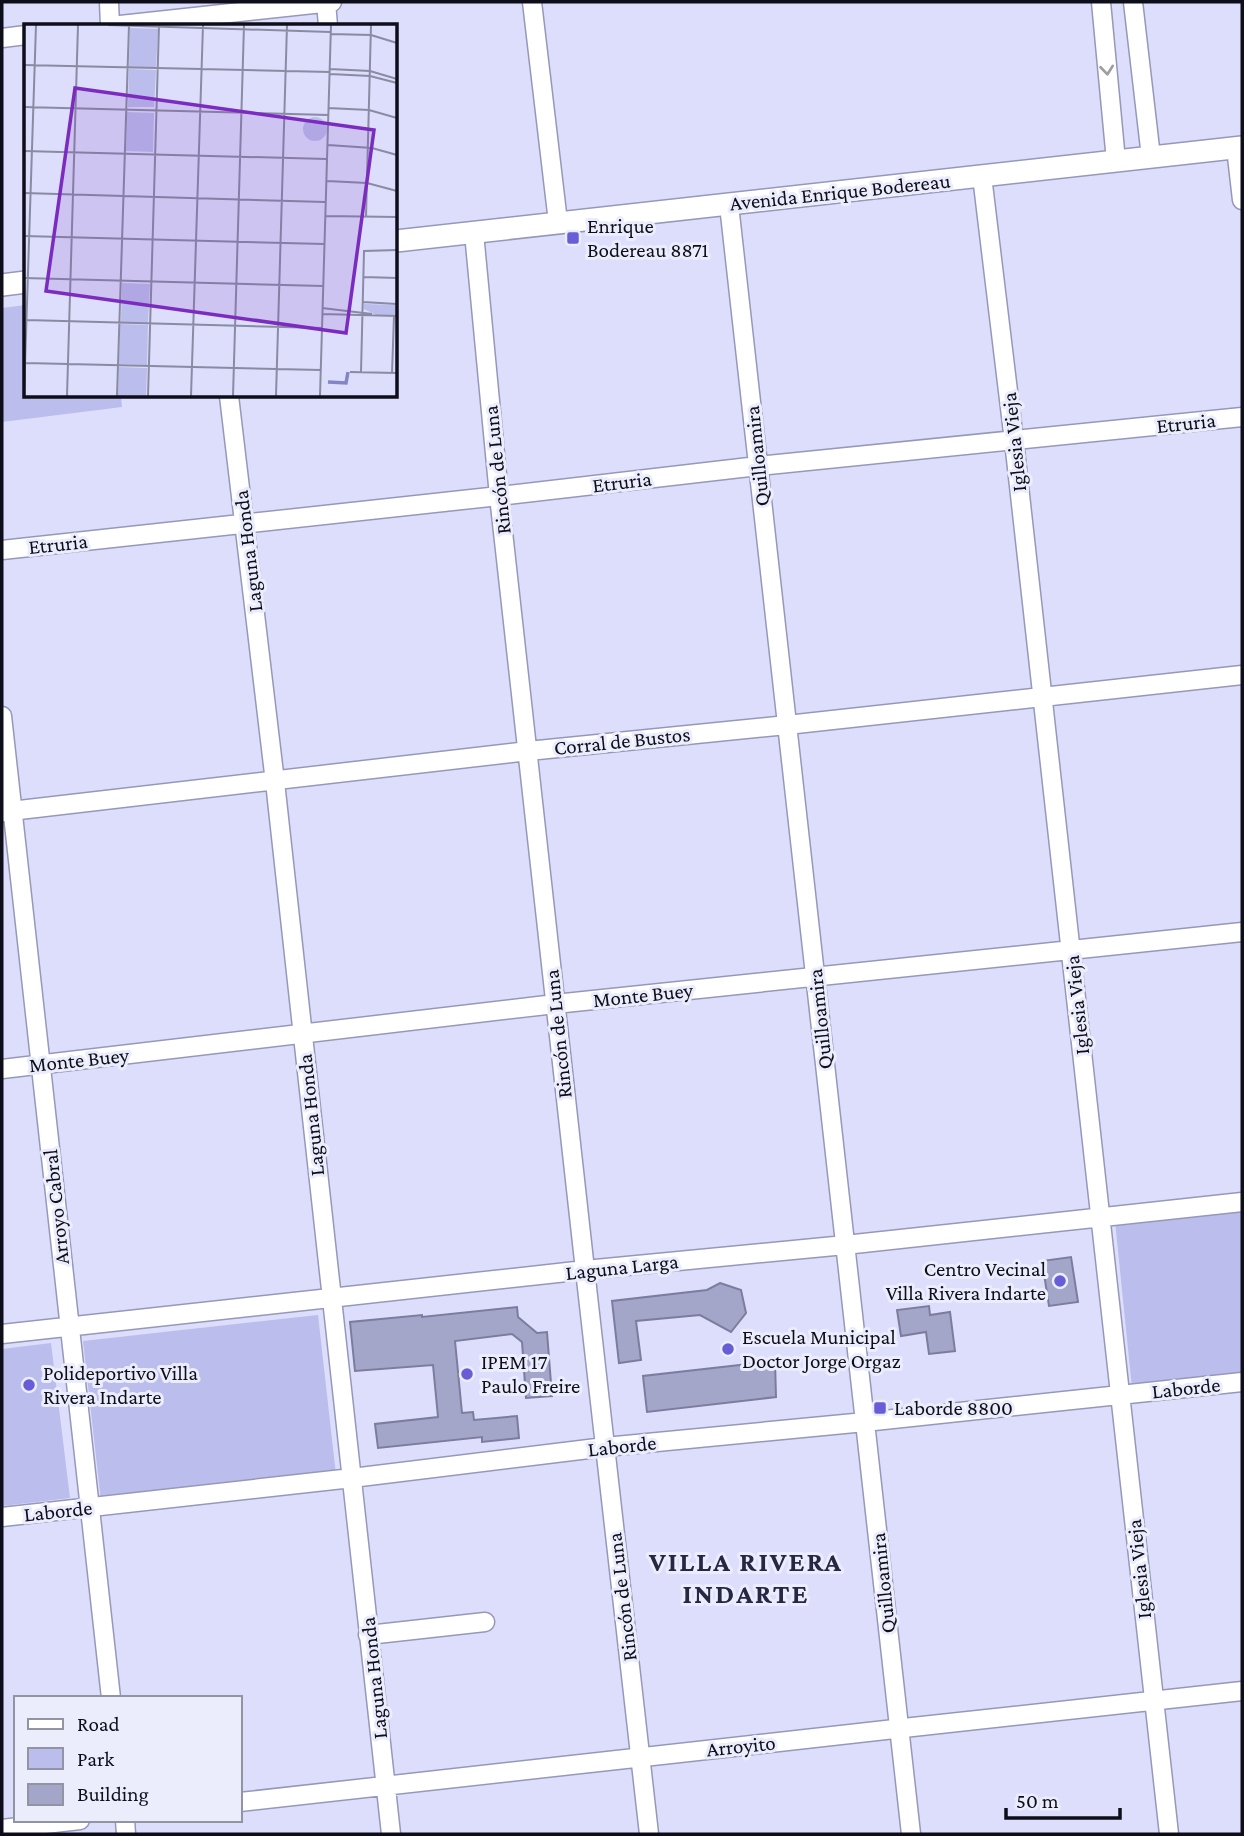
<svg xmlns="http://www.w3.org/2000/svg" width="1244" height="1836" viewBox="0 0 1244 1836" font-family="'Crimson Pro',serif">
	<style>
		.green { fill: #bbbdec }
		.building { fill: #a4a6c9; stroke: #7c7d9e; stroke-width: 2 }
		.lines { fill: none; stroke-linecap: round; stroke-linejoin: round }
		.minor-casing { stroke: #9698ba; stroke-width: 21 }
		.major-casing { stroke: #9698ba; stroke-width: 24 }
		.minor { stroke: #fff; stroke-width: 18 }
		.major { stroke: #fff; stroke-width: 21 }
		.oneway { stroke: #9f9fa3 }
		.poi-dot { fill: #685dd7; stroke: #ecedfc; stroke-width: 2.5 }
		.labels { text-anchor: middle; dominant-baseline: central; stroke-width: 6; stroke-linejoin: round; paint-order: stroke }
		.street-label { font-size: 21px; fill: #0e0e1a; stroke: #ecedfc }
		.poi-label { font-size: 21px; fill: #0e0e1a; stroke: #ecedfc; text-anchor: start }
		.district-label { font-size: 28px; font-weight: bold; letter-spacing: 2px; fill: #272743; stroke: #ecedfc }
		.inset-river { fill: none; stroke: #8485c5; stroke-width: 3.5 }
		.inset-road { fill: none; stroke: #8a8ba2; stroke-width: 2 }
		.view { fill: #7b2cbf; fill-opacity: 0.15; stroke: #7b2cbf; stroke-width: 3.5 }
		.inset-edge { fill: none; stroke: #0e0e1a; stroke-width: 3.5 }
	</style>
	<rect width="100%" height="100%" fill="#dddefc"/>
	<path class="green" d="M 26,305 L 26,396 L 121,396 L 122,407 L 2,422 L 2,308 Z
		M 1242,1208 L 1242,1377 L 1132,1388 L 1115,1221 Z
		M 318,1315 L 336,1475 L 101,1501 L 83,1341 Z
		M 51,1343 L 70,1498 L 2,1506 L 2,1349 Z"/>
	<path class="building" d="M 1071,1257 L 1078,1302 L 1049,1306 L 1042,1261 Z
		M 720,1283 L 741,1290 L 746,1313 L 731,1332 L 700,1315 L 636,1321 L 641,1360 L 619,1363 L 612,1301 L 707,1290 Z
		M 929,1306 L 930,1315 L 950,1312 L 955,1351 L 929,1354 L 926,1332 L 901,1336 L 897,1310 Z
		M 517,1307 L 518,1317 L 537,1333 L 547,1332 L 552,1396 L 526,1398 L 522,1342 L 512,1334 L 455,1341 L 462,1413 L 473,1412 L 474,1420 L 517,1416 L 519,1438 L 482,1442 L 482,1437 L 378,1448 L 375,1424 L 438,1417 L 433,1365 L 355,1371 L 350,1322 L 422,1315 L 422,1317 Z
		M 775,1361 L 776,1397 L 647,1412 L 643,1376 Z"/>
	<g class="lines">
		<defs>
			<path id="minor" d="M 109,2 L 110,26
				M 326,2 L 328,26
				M 532,2 L 558,222
				M 1101,2 L 1116,161
				M 1133,2 L 1151,157
				M 111,26 L 332,2
				M 2,38 L 26,35
				M 1236,148 L 1242,200
				M 982,176 L 1014,441 L 1169,1834
				M 729,205 L 911,1834
				M 474,233 L 499,496 L 585,1270 L 649,1834
				M 229,396 L 275,782 L 391,1834
				M 2,550 L 499,496 L 758,466 L 1242,417
				M 2,716 L 111,1698
				M 2,812 L 528,751 L 787,725 L 1242,675
				M 2,1069 L 555,1004 L 1242,932
				M 2,1334 L 585,1270 L 845,1245 L 1242,1202
				M 2,1517 L 352,1478 L 605,1447 L 865,1422 L 1242,1382
				M 368,1635 L 485,1622
				M 240,1802 C 574,1763 908,1728 1242,1691
				M 125,1820 L 126,1834
				M 2,1829 L 80,1820"/>
			<path id="major" d="M 396,241 L 1242,147
				M 2,285 L 26,282"/>
		</defs>
		<use href="#minor" class="minor-casing"/>
		<use href="#major" class="major-casing"/>
		<use href="#minor" class="minor"/>
		<use href="#major" class="major"/>
	</g>
	<defs><path id="oneway-chevron" d="M-2-3.5L2.5 0L-2 3.5" fill="none" stroke-width="1.6" stroke-linecap="round" stroke-linejoin="round" transform="scale(1.75)"/></defs>
	<use class="oneway" href="#oneway-chevron" transform="translate(1107 70) rotate(84)"/>
	<g class="poi-dot">
		<rect x="566" y="231" width="14" height="14" rx="3.5"/>
		<circle cx="1060" cy="1281" r="7"/>
		<circle cx="728" cy="1349" r="7"/>
		<circle cx="467" cy="1374" r="7"/>
		<circle cx="29" cy="1385" r="7"/>
		<rect x="873" y="1401" width="14" height="14" rx="3.5"/>
	</g>
	<g class="labels">
		<g class="street-label">
			<text transform="translate(840 192) rotate(-6)">Avenida Enrique Bodereau</text>
			<text transform="translate(1186 423) rotate(-6)">Etruria</text>
			<text transform="translate(1014 442) rotate(-96)">Iglesia Vieja</text>
			<text transform="translate(757 456) rotate(-96)">Quilloamira</text>
			<text transform="translate(497 470) rotate(-96)">Rincón de Luna</text>
			<text transform="translate(622 482) rotate(-7)">Etruria</text>
			<text transform="translate(58 544) rotate(-6)">Etruria</text>
			<text transform="translate(248 551) rotate(-97)">Laguna Honda</text>
			<text transform="translate(622 741) rotate(-6)">Corral de Bustos</text>
			<text transform="translate(643 995) rotate(-6)">Monte Buey</text>
			<text transform="translate(1077 1005) rotate(-96)">Iglesia Vieja</text>
			<text transform="translate(820 1019) rotate(-96)">Quilloamira</text>
			<text transform="translate(558 1034) rotate(-96)">Rincón de Luna</text>
			<text transform="translate(79 1060) rotate(-6)">Monte Buey</text>
			<text transform="translate(311 1115) rotate(-96)">Laguna Honda</text>
			<text transform="translate(56 1207) rotate(-96)">Arroyo Cabral</text>
			<text transform="translate(622 1267) rotate(-6)">Laguna Larga</text>
			<text transform="translate(1186 1388) rotate(-6)">Laborde</text>
			<text transform="translate(622 1446) rotate(-6)">Laborde</text>
			<text transform="translate(58 1511) rotate(-6)">Laborde</text>
			<text transform="translate(1139 1569) rotate(-96)">Iglesia Vieja</text>
			<text transform="translate(883 1583) rotate(-96)">Quilloamira</text>
			<text transform="translate(622 1597) rotate(-97)">Rincón de Luna</text>
			<text transform="translate(374 1678) rotate(-96)">Laguna Honda</text>
			<text transform="translate(741 1746) rotate(-6)">Arroyito</text>
		</g>
		<g class="poi-label">
			<text x="587" y="226">Enrique<tspan x="587" dy="24">Bodereau 8871</tspan></text>
			<text x="1046" y="1269" text-anchor="end">Centro Vecinal<tspan x="1046" dy="24">Villa Rivera Indarte</tspan></text>
			<text x="742" y="1337">Escuela Municipal<tspan x="742" dy="24">Doctor Jorge Orgaz</tspan></text>
			<text x="481" y="1362">IPEM 17<tspan x="481" dy="24">Paulo Freire</tspan></text>
			<text x="43" y="1373">Polideportivo Villa<tspan x="43" dy="24">Rivera Indarte</tspan></text>
			<text x="894" y="1408">Laborde 8800</text>
		</g>
		<g class="district-label">
			<text x="746" y="1561">VILLA RIVERA<tspan x="746" dy="32">INDARTE</tspan></text>
		</g>
	</g>
	<g transform="translate(24 24)">
		<rect width="373" height="373" fill="#dddefc"/>
		<path d="M 106,4 L 134,5 L 132,43 L 105,43 ZM 105,45 L 132,46 L 130,83 L 104,83 ZM 103,88 L 130,89 L 129,128 L 102,127 ZM279 105a12 12 0 1 1 24 0a12 12 0 1 1-24 0ZM 98,259 L 126,260 L 124,299 L 97,298 ZM 340,280 L 373,281 L 373,291 L 352,291 L 340,285 ZM 96,300 L 124,301 L 123,341 L 95,340 ZM 95,343 L 123,344 L 122,372 L 94,372 Z" fill="#bbbdec"/>
		<path class="inset-river" d="M 304,358 L 322,359 L 324,348"/>
		<path class="inset-road" d="M 84,1 L 306,8M 306,10 L 347,11 L 373,19M 0,41 L 306,48M 306,45 L 346,47 L 373,55M 306,50 L 346,52 L 373,59M 0,83 L 304,91M 304,84 L 345,86 L 373,94M 304,121 L 348,124 L 373,131M 0,127 L 303,135M 303,157 L 343,159 L 373,167M 0,169 L 301,178M 301,192 L 373,193M 342,193 L 347,1M 0,212 L 300,220M 340,253 L 373,254M 0,254 L 299,262M 339,278 L 373,280M 298,284 L 348,290M 298,290 L 373,292M 2,296 L 298,304M 2,339 L 297,346M 326,348 L 373,349M 337,348 L 340,227 L 373,226M 368,349 L 370,292M 0,372 L 12,1M 43,372 L 54,1M 93,372 L 105,1M 124,372 L 135,1M 167,372 L 179,1M 209,372 L 220,1M 252,372 L 263,1M 296,372 L 307,1"/>
		<path class="view" d="M 51,64 L 350,106 L 322,309 L 22,267 Z"/>
		<rect width="373" height="373" class="inset-edge"/>
	</g>
	<rect width="1244" height="1836" fill="none" stroke="#0e0e1a" stroke-width="7"/>
	<rect x="14" y="1696" width="228" height="126" fill="#ecedfc" stroke="#9394a2" stroke-width="2"/>
	<rect x="28" y="1719" width="35" height="10" fill="#ffffff" stroke="#9394a2" stroke-width="2"/>
	<text x="77" y="1731" font-size="21" fill="#0e0e1a">Road</text>
	<rect x="28" y="1748" width="35" height="21" fill="#bbbdec" stroke="#9394a2" stroke-width="2"/>
	<text x="77" y="1766" font-size="21" fill="#0e0e1a">Park</text>
	<rect x="28" y="1784" width="35" height="21" fill="#a4a6c9" stroke="#9394a2" stroke-width="2"/>
	<text x="77" y="1801" font-size="21" fill="#0e0e1a">Building</text>
	<path d="M1006 1808v10h114v-10" fill="none" stroke="#0e0e1a" stroke-width="3.5"/>
	<text x="1016" y="1808" font-size="21" fill="#0e0e1a" stroke="#ecedfc" stroke-width="5" paint-order="stroke">50 m</text>
</svg>
